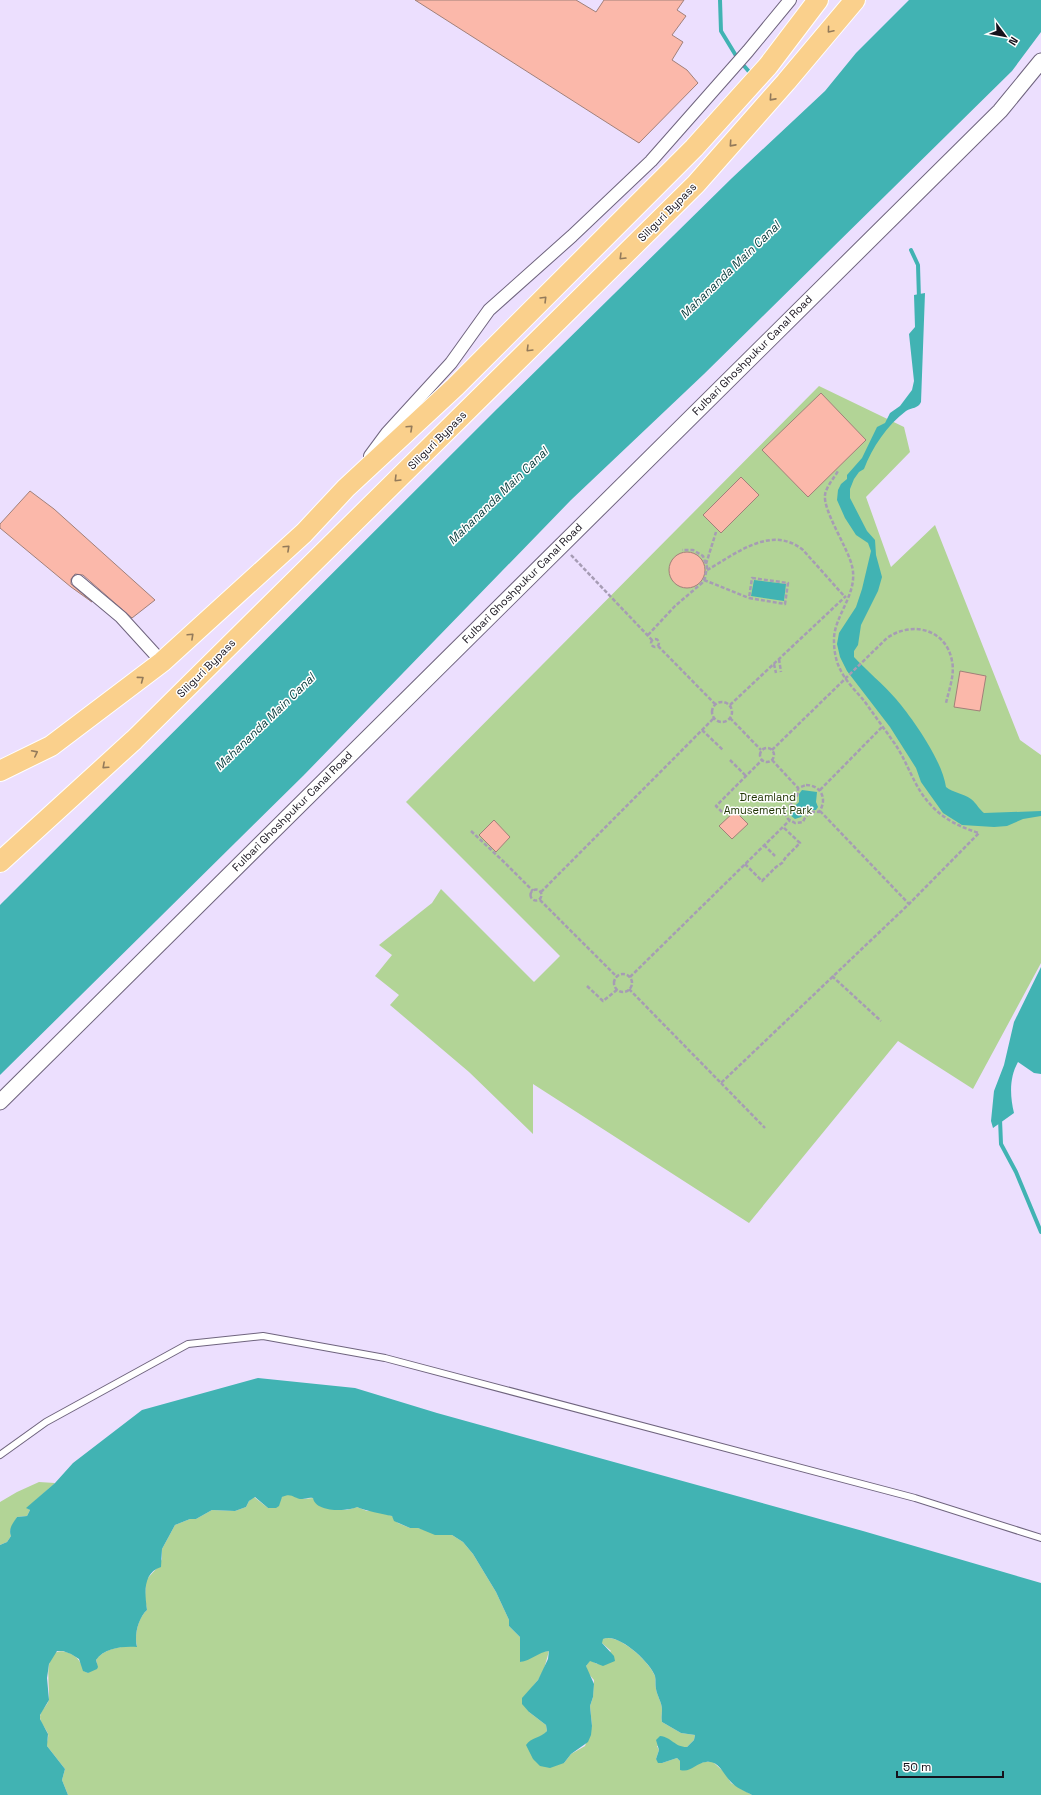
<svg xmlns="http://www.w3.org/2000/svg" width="1041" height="1795" viewBox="0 0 1041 1795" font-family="'Space Grotesk',sans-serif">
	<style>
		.green { fill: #b2d496 }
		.water { fill: #41b3b3 }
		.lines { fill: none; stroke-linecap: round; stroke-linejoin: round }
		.stream { stroke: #41b3b3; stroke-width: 4 }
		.building { fill: #fbb8aa; stroke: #a18079 }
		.service-casing { stroke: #6f647e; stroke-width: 8 }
		.minor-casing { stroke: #6f647e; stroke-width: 14 }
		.tertiary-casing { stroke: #6f647e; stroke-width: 17 }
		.trunk-casing { stroke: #fff; stroke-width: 22 }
		.path { stroke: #a69cb4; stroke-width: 2.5; stroke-dasharray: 4 2; stroke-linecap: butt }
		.service { stroke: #fff; stroke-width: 6 }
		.minor { stroke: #fff; stroke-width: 12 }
		.tertiary { stroke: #fff; stroke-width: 15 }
		.trunk { stroke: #fad08c; stroke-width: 20 }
		.oneway { stroke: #937a5a }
		.labels { text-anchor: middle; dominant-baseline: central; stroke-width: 3; stroke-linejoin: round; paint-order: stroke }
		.street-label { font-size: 11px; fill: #16121c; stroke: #fff }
		.park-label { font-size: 11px; fill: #203604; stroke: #fff }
		.water-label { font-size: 12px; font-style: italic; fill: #0d4141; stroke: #fff }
	</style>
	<rect width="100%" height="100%" fill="#ecdffe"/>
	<path class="green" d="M 819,386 L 904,427 L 910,452 L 866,497 L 891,567 L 935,525 L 1020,740 L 1041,755 L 1041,963 L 973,1089 L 898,1041 L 749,1223 L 533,1084 L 533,1134 L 469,1072 L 390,1005 L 399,995 L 375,976 L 392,955 L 379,945 L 432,903 L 441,889 L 534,982 L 560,956 L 406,802 Z
		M 39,1482 L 55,1483 L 27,1508 L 30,1510 L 27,1516 L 17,1517 L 10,1531 L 11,1536 L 7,1542 L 0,1545 L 0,1502 L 17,1492 Z
		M 284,1495 L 293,1495 L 304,1499 L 313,1498 L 322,1507 L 347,1510 L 357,1507 L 367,1511 L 375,1511 L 392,1516 L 398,1523 L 410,1528 L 418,1528 L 442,1535 L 452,1535 L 463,1542 L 473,1554 L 496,1592 L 509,1620 L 509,1626 L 520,1637 L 520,1662 L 542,1652 L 549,1651 L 544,1669 L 538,1680 L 533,1686 L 529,1712 L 546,1725 L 547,1731 L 544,1735 L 537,1738 L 564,1763 L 571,1754 L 585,1746 L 592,1726 L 590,1706 L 593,1697 L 594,1680 L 587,1672 L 586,1666 L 590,1660 L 597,1664 L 611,1651 L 602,1643 L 602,1639 C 618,1632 649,1661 655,1676 C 656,1680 655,1685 656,1689 C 657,1696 662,1702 662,1710 C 662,1714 661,1717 662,1722 L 681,1733 L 695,1735 L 694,1740 L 687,1747 L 679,1747 L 672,1742 L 657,1746 L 659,1750 L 656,1759 L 662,1763 L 677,1758 L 680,1761 L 680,1766 L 705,1762 L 713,1762 L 725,1773 L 731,1783 L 752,1795 L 68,1795 L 62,1780 L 65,1769 L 47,1746 C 46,1742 49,1738 48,1734 C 46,1728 40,1723 40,1717 C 40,1710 49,1705 49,1698 C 50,1685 41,1642 69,1653 C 78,1657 81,1662 84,1671 L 88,1673 L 97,1663 L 96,1660 C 104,1648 123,1646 137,1646 C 134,1636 138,1618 147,1610 L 145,1598 L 146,1580 L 157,1568 L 162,1559 L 162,1549 L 175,1525 L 190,1519 L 196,1519 L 212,1510 L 235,1511 L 246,1507 L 249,1501 L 254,1497 L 268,1508 L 280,1503 L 280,1499 Z"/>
	<path class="water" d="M 909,0 L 1041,0 L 1041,32 L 1012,71 L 704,374 L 571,500 L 304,775 L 0,1075 L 0,905 L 498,408 L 732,178 L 825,91 L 856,53 Z
		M 925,293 L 921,402 C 918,409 912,407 906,411 C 887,425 872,448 864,469 L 859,472 L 854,479 L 850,489 L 850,498 L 867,531 L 875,540 L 876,555 L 882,577 L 878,591 L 861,625 L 858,645 L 854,651 L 854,657 C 867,671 883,684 896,699 C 913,719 942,760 946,787 C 953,793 963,793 971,799 C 977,804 979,809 984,813 L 1041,811 L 1041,816 L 1023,819 L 1007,826 L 994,827 L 962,825 L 943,813 L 921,782 L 916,768 L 890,727 L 847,671 L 840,657 L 837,644 L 839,633 L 856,607 L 862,589 L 871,551 L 868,543 L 856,535 L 845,518 L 837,500 L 838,490 L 841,484 L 847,479 L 847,475 L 862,458 L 877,427 L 885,423 L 890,413 L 900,406 L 912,390 L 914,381 L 909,334 L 915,327 L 914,295 Z
		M 754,580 L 786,584 L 784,601 L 751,596 Z
		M 802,790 L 817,792 L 816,802 L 818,807 L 816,810 L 807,810 L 801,817 L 795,819 L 790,815 C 789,807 795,807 799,802 L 799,794 Z
		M 1041,967 L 1041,1074 L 1034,1073 L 1018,1062 C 1009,1078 1010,1096 1014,1113 L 993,1128 L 991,1121 L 994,1091 L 1004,1065 L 1014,1022 Z
		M 258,1378 L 355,1388 L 437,1413 L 863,1531 L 1041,1583 L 1041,1795 L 752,1795 C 745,1791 736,1788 731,1782 C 723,1774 719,1760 706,1762 C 696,1763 691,1773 680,1770 L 680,1761 L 677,1758 L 662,1763 L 658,1763 L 656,1759 L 659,1750 L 656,1740 L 660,1736 C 672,1737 674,1747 687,1747 L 694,1740 L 695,1735 L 681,1733 L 662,1722 C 661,1717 662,1714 662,1710 C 662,1702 657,1696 656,1689 C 655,1685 656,1680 655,1676 C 650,1662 618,1632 603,1639 L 602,1643 L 614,1656 L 615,1661 L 603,1666 L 590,1661 L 586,1666 L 594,1684 L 593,1697 L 590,1706 L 592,1726 L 591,1735 L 588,1742 L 571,1754 L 564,1763 L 550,1768 L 540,1766 L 533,1759 L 526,1745 C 531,1737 541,1738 547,1731 L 546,1725 L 529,1712 L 522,1704 L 522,1698 L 538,1680 L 548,1659 L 549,1651 C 538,1652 531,1661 520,1662 L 520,1637 L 509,1626 L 509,1620 L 496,1592 L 473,1554 L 463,1542 L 452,1535 L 435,1535 L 418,1528 L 410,1528 L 394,1521 L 392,1516 C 382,1514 366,1511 357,1507 C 346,1512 315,1512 313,1498 C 308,1497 306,1499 302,1499 C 294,1499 292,1492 282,1497 L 279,1506 L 276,1508 L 268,1508 L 255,1497 L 249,1501 L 246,1507 L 235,1511 L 212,1510 L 196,1519 L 190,1519 L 175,1525 L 162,1549 L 161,1567 C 142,1573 145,1594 147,1610 C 138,1618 134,1636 137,1647 C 123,1646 104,1648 96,1660 L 98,1667 L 97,1669 L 88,1673 L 83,1671 L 79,1659 L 71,1654 L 63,1651 L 57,1651 L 49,1664 L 47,1678 L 49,1700 L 40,1715 L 40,1719 L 48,1734 L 47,1746 L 65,1769 L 62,1780 L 68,1795 L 0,1795 L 0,1545 L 7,1542 L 11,1536 C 8,1529 13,1523 17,1517 L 27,1516 L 30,1510 L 26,1508 L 55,1483 L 73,1463 L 142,1410 Z"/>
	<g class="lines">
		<path class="stream" d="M 720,0 L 721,31 L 738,59 L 752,75
			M 911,250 L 918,265 L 919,299
			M 1000,1119 L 1001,1144 L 1016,1172 L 1041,1232"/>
	</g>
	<path class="building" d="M 415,0 L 576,0 L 596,12 L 604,0 L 684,0 L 677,10 L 686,16 L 672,35 L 683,42 L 672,60 L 687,70 L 698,83 L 639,143 Z
		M 821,393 L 866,440 L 808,497 L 762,450 Z
		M 741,477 L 759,495 L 721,533 L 703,515 Z
		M 30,491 L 54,509 L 155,600 L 132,618 L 83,575 L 75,574 L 71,579 L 71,584 L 92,602 L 71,587 L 0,528 L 0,524 Z
		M669 570a18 18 0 1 1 36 0a18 18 0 1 1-36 0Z
		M 960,671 L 986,676 L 980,711 L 954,707 Z
		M 735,811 L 748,824 L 732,839 L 719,826 Z
		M 494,820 L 510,837 L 496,852 L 479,835 Z"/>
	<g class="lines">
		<defs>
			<path id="service" d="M 0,1455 L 46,1422 L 188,1344 L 263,1336 L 385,1358 L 915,1498 L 1041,1538"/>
			<path id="minor" d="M 370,456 L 387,433 L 451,363 L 489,310 L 572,236 L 651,161 L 748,51 L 790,0
				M 78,581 L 121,617 L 162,662"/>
			<path id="tertiary" d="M 0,1102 L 1000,111 L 1041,61"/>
			<path id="trunk" d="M 0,771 L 51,746 L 162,662 L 304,533 L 346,488 L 455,387 L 694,148 L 768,66 L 818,0
				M 0,862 L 134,740 L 696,184 L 786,82 L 855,0"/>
		</defs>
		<use href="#service" class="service-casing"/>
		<use href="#minor" class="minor-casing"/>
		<use href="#tertiary" class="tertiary-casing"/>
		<use href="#trunk" class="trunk-casing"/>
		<path class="path" d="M 571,555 L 652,640
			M 706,564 L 716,532
			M 707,570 C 736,554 771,524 803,550 L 845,597
			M 752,578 L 788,583 L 785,604 L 749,598 Z
			M 704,580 L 749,598
			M 648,635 L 675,606 L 702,583 L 705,578 L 707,567 L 703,556 L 693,550 L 682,550
			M651 643a4 4 0 1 1 8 0a4 4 0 1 1-8 0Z
			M 658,646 L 715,704
			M 779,659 L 781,672
			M 774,664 L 776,673
			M712 712a10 10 0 1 1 20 0a10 10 0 1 1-20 0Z
			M 730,705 L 846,596
			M 730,718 L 761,750
			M 702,730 L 723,750
			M760 755a7 7 0 1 1 14 0a7 7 0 1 1-14 0Z
			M 772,750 L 887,638 C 911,621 946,628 952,661 C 955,674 949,690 946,703
			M 730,760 L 746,776
			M 772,760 L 798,788
			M 806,785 C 821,785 828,799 819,812 C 811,811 806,814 803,822 L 795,823 L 788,819 C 781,808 789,808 794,801 C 797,797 798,793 798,788 Z
			M 820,790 L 883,726
			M 820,811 L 909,904
			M 722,812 L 716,806 L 762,760
			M 471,831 L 504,862 L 533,891
			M 764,845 L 775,856
			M 745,864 L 762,881 L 776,867 L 782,863 L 786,857 L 800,843 L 783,827
			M530.5 895a5.5 5.5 0 1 1 11 0a5.5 5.5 0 1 1-11 0Z
			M 541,892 L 714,718
			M 540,900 L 617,977
			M614 983a9 9 0 1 1 18 0a9 9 0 1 1-18 0Z
			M 832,976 L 881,1021
			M 630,977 L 790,820
			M 587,986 L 603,1001 L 618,989
			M 629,989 L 721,1083 L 909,904 L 979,833 C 960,827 943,819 930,804 C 914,787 908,763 895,744 C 885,730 875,716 865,702 C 857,692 847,683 841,671 C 836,662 834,651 834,641 C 833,616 859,594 852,566 C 848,548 823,511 825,495 C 826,487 834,478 838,471
			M 721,1083 L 765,1128"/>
		<use href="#service" class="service"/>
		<use href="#minor" class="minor"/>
		<use href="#tertiary" class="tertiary"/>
		<use href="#trunk" class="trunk"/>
	</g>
	<defs><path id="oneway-chevron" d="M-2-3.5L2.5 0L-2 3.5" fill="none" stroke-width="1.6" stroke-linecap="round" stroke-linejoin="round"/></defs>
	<g class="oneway">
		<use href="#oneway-chevron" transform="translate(830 30) rotate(130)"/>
		<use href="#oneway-chevron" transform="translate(772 98) rotate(132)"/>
		<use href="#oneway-chevron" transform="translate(732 144) rotate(132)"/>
		<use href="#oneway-chevron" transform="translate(622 257) rotate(135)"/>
		<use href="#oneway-chevron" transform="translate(544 299) rotate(-45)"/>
		<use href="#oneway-chevron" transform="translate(529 349) rotate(135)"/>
		<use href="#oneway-chevron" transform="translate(410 428) rotate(-43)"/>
		<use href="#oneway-chevron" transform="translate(397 479) rotate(135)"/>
		<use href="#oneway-chevron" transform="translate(287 548) rotate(-43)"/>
		<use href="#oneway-chevron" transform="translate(191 636) rotate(-43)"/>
		<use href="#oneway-chevron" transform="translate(141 679) rotate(-37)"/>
		<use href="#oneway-chevron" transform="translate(35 753) rotate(-27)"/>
		<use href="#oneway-chevron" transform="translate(105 766) rotate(138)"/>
	</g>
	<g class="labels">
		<g class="street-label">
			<text transform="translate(667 212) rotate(-45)">Siliguri Bypass</text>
			<text transform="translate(752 355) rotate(-45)">Fulbari Ghoshpukur Canal Road</text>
			<text transform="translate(437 440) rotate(-45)">Siliguri Bypass</text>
			<text transform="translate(522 583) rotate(-45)">Fulbari Ghoshpukur Canal Road</text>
			<text transform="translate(206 668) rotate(-45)">Siliguri Bypass</text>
			<text transform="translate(292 811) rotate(-45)">Fulbari Ghoshpukur Canal Road</text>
		</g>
		<g class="park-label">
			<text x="768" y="797">Dreamland<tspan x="768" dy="13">Amusement Park</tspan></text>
		</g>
		<g class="water-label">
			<text transform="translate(730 270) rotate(-44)">Mahananda Main Canal</text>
			<text transform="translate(498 496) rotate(-44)">Mahananda Main Canal</text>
			<text transform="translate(265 722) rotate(-44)">Mahananda Main Canal</text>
		</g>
	</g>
	<g transform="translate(1005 36) rotate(122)" stroke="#ffffff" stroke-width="3" paint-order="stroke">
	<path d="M0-3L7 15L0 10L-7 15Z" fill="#16121c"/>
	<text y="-6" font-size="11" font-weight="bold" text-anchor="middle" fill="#16121c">N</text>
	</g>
	<path d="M897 1771v6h106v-6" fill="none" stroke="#16121c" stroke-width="2"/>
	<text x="903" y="1771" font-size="12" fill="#16121c" stroke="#ffffff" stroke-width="3" paint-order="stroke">50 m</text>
</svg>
